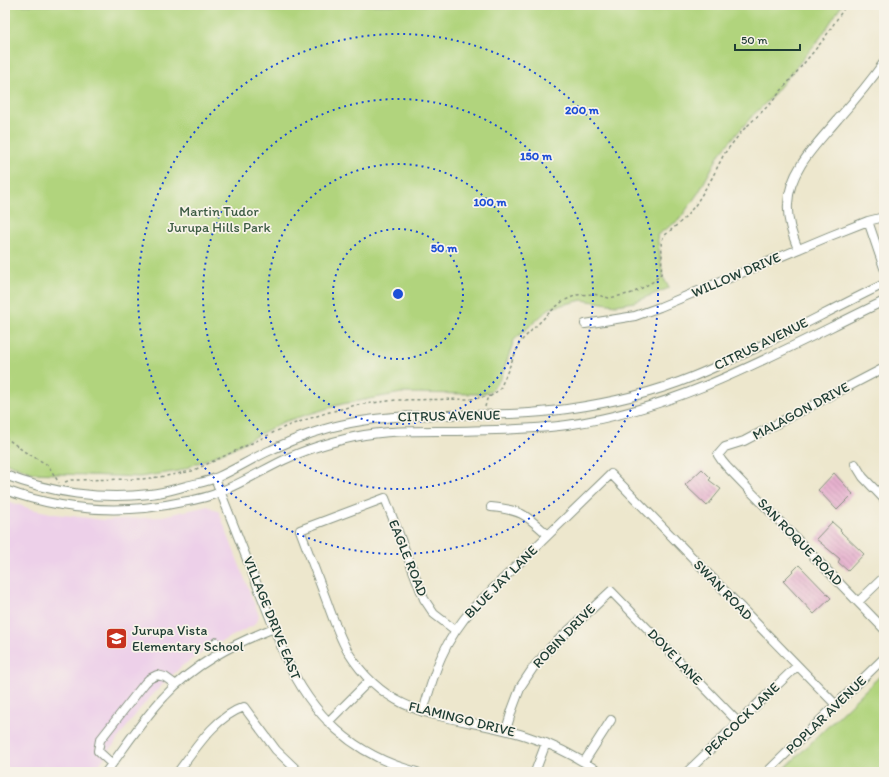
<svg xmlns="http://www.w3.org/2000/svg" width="889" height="777" viewBox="0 0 889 777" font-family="Itim,sans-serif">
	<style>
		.built { fill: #edd0e9 }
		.park { fill: #b1d47d; stroke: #688858 }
		.building { fill: url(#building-back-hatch) }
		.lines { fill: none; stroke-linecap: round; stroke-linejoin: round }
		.minor-casing { stroke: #869280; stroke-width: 10 }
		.path { stroke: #869280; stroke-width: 1.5; stroke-dasharray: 3 3; stroke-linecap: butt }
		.minor { stroke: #fff; stroke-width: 8 }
		.ring { fill: none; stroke: #1d4ed8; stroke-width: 2; stroke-dasharray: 2 4 }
		.labels { text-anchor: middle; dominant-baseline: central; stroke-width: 3.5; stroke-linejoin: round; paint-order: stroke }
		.park-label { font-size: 14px; fill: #3c5b43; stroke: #f7f3e8 }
		.street-label { font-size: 14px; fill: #1f3d34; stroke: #f7f3e8 }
		.poi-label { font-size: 14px; fill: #1f3d34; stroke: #f7f3e8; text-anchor: start }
		.centre { fill: #1d4ed8; stroke: #f7f3e8; stroke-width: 2 }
		.ring-label { font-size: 12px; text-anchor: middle; font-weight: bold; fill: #1d4ed8; stroke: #f7f3e8; stroke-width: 3.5; stroke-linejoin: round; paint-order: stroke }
	</style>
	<defs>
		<pattern id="building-back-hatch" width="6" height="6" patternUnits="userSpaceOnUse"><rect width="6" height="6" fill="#e6b0ce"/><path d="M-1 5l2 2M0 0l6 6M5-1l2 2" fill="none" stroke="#ba90a8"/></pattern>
	</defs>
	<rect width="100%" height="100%" fill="#f7f3e8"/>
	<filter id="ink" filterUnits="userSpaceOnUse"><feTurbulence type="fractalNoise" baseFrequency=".025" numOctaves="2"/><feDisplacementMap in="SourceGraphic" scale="8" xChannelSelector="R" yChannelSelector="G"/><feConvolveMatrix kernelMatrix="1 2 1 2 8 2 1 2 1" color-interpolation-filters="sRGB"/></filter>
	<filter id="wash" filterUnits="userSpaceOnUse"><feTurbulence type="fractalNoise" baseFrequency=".012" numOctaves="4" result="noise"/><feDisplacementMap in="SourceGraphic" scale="16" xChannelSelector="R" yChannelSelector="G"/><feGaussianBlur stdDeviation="0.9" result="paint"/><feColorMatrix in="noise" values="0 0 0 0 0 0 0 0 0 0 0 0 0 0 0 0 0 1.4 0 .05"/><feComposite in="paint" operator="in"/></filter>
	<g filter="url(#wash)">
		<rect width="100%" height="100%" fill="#ede7cd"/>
		<path class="built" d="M 5,500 L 31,509 L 56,514 L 104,520 L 158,517 L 208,506 L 219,512 L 259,616 L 254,625 L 209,648 L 182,666 L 162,685 L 139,710 L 94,772 L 14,772 L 5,765 Z"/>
		<path class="park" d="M 5,5 L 842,5 L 820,38 L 770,99 L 753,115 L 720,153 L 699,192 L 679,220 L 657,235 L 663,277 L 669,288 L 634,302 L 616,305 L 582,300 L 550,308 L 514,340 L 501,378 L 491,391 L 480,394 L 401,393 L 342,404 L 283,422 L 231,449 L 179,471 L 140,477 L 33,473 L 5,462 Z
			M 884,672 L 884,772 L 781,772 Z"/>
		<g id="blocks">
			<path class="building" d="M 702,469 L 711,478 L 709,480 L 721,489 L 707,506 L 685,485 Z
				M 834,473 L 853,494 L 837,510 L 818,490 Z
				M 832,522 L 841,530 L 840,531 L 864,554 L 848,571 L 838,562 L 840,559 L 816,539 Z
				M 799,565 L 831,598 L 814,614 L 783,581 Z"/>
		</g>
	</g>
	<g filter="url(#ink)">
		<use href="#blocks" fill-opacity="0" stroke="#869280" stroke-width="1"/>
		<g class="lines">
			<defs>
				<path id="minor" d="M 868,221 L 884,268
					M 798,249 C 792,234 787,220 788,204 C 789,170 817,144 838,119 C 854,101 870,82 884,62
					M 585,324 L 635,316 L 660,307 L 830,236 L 868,221 L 884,217
					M 884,368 L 744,441 L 725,447 L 718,455 L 722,461 L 727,467 L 884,629
					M 855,464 L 863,477 L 884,499
					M 5,475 C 51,493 102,500 150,494 C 162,493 175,489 186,486 C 197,483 208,482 218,477 C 236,469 253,458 271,450 C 296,438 323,428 350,423 C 422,409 494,420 567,409 C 609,403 653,393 692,377 C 758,350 820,315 884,284
					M 215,478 L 285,656 C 312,716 353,755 417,772
					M 5,490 C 63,511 122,515 182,502 C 195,500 210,497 222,491 C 244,482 263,470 284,460 C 306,449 331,442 354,437 C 388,430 422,431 456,431 C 493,430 530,430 567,425 C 681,409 782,350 884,301
					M 491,507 C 522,510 526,515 548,535
					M 858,602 L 884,577
					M 455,630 L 434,614 L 424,599 L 385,498 L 300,530 C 309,554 318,578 327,602 C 333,619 339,636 348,652 C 393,725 455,713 526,736 C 552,744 576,756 599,772
					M 216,642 L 221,652
					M 423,712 C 435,669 443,642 474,607 L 611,474 L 836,705
					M 328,722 L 370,680
					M 506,730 L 512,710 L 521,686 L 533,668 L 551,647 L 611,591 L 738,722
					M 584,762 L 611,720
					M 112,764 L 98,751 L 100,740 L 145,683 L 149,679 L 157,675 L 165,677 L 176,685
					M 106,772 C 125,747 142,720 164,697 C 194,664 233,644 274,628
					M 178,772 C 196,748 215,717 244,707 L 276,750 L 299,772
					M 535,772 L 546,743
					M 687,772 L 797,666
					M 767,772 L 884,658"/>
			</defs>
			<use href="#minor" class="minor-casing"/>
			<path class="path" d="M 485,407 L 487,399 L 500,389 L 520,342 L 550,312 L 563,301 L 577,295 L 594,294 L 609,298 L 633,293 L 654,281 L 661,274 L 662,253 L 661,242 L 664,236 L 685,218 L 696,204 L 712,178 L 724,154 L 743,130 L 771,103 L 824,39 L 846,5
				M 5,437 L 25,452 L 48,465 L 59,483
				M 65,482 L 71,480 L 142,479 L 166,476 L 192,471 L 250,444 L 287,426 L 326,413 L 356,405 L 396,400 L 471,399 L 490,396"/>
			<use href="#minor" class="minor"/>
		</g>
	</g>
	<g class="ring">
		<circle cx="398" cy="294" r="65"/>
		<circle cx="398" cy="294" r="130"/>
		<circle cx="398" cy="294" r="195"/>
		<circle cx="398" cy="294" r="260"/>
	</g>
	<defs>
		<symbol id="school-square" viewBox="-11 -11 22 22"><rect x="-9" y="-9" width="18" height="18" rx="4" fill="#c8321e" stroke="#f7f3e8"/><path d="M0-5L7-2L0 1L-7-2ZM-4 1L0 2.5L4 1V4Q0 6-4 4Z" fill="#fff"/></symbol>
	</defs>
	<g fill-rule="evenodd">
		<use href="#school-square" x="104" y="626" width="25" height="25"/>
	</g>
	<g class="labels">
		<g class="park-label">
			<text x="219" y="211">Martin Tudor<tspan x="219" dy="16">Jurupa Hills Park</tspan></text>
		</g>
		<g class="street-label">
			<text transform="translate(736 275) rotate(-23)">WILLOW DRIVE</text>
			<text transform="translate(761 344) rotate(-26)">CITRUS AVENUE</text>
			<text transform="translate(801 411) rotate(-28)">MALAGON DRIVE</text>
			<text transform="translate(449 416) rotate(-1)">CITRUS AVENUE</text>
			<text transform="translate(800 542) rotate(46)">SAN ROQUE ROAD</text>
			<text transform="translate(408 558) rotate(68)">EAGLE ROAD</text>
			<text transform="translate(501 582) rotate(-45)">BLUE JAY LANE</text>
			<text transform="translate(723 590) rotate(46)">SWAN ROAD</text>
			<text transform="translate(272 618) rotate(68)">VILLAGE DRIVE EAST</text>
			<text transform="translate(564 636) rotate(-46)">ROBIN DRIVE</text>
			<text transform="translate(675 657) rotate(46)">DOVE LANE</text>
			<text transform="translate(826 715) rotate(-44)">POPLAR AVENUE</text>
			<text transform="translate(462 719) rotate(14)">FLAMINGO DRIVE</text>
			<text transform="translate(742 719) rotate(-44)">PEACOCK LANE</text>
		</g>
		<g class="poi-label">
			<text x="132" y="630">Jurupa Vista<tspan x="132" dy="16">Elementary School</tspan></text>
		</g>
	</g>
	<circle cx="398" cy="294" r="6" class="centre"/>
	<g class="ring-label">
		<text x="582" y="114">200 m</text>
		<text x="536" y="160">150 m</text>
		<text x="490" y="206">100 m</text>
		<text x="444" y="252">50 m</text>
	</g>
	<rect width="889" height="777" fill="none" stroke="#f7f3e8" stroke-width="20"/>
	<path d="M735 44v6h65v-6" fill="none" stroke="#1f3d34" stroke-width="2"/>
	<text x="741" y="44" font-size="12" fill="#1f3d34" stroke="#f7f3e8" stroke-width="3" paint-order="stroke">50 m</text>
</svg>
